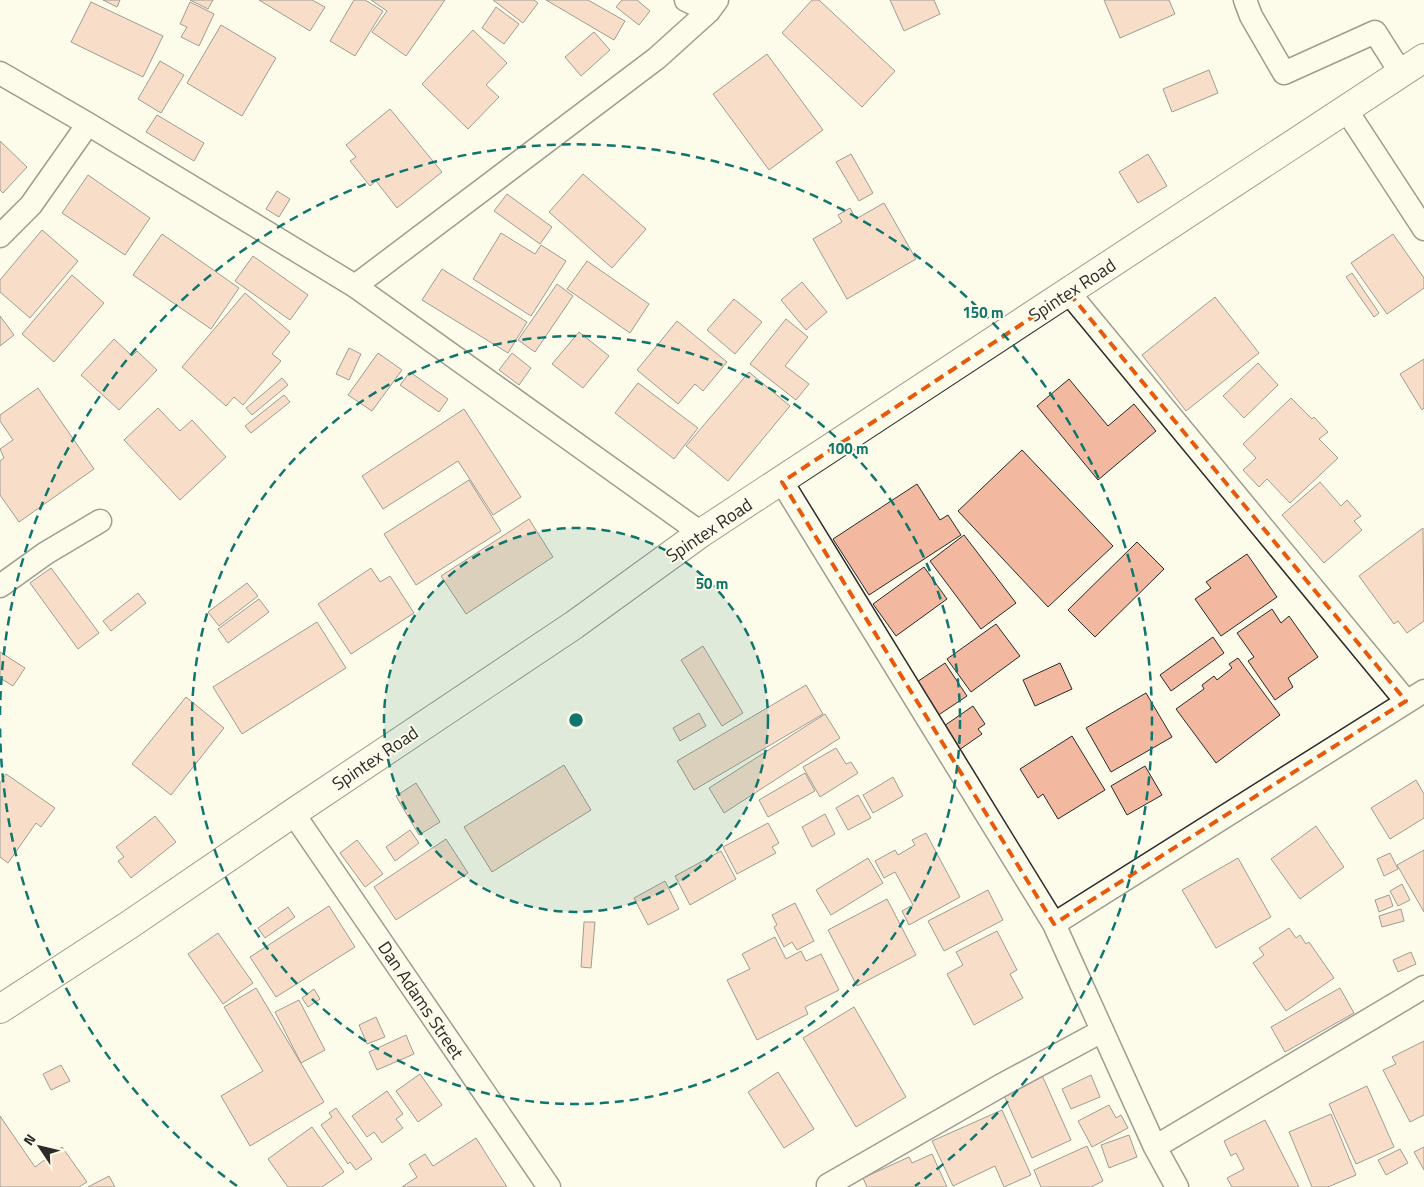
<svg xmlns="http://www.w3.org/2000/svg" width="1424" height="1187" viewBox="0 0 1424 1187" font-family="'Titillium Web',sans-serif">
	<style>
		.building { fill: #f2b8a0; stroke: #2b2b2b }
		.lines { fill: none; stroke-linecap: round; stroke-linejoin: round }
		.street-casing { stroke: #2b2b2b; stroke-width: 25 }
		.secondary-casing { stroke: #2b2b2b; stroke-width: 30 }
		.street { stroke: #fdfbea; stroke-width: 22 }
		.secondary { stroke: #fdfbea; stroke-width: 28 }
		.marked { fill: none; stroke: #e8590c; stroke-width: 4; stroke-dasharray: 10 6; stroke-linejoin: round }
		.ring { fill: none; stroke: #0f766e; stroke-width: 2.5; stroke-dasharray: 9 6 }
		.labels { text-anchor: middle; dominant-baseline: central; stroke-width: 4; stroke-linejoin: round; paint-order: stroke }
		.street-label { font-size: 18px; fill: #2b2b2b; stroke: #fdfbea }
		.centre { fill: #0f766e; stroke: #fdfbea; stroke-width: 2.5 }
		.ring-label { font-size: 15px; text-anchor: middle; font-weight: bold; fill: #0f766e; stroke: #fdfbea; stroke-width: 4; stroke-linejoin: round; paint-order: stroke }
	</style>
	<rect width="100%" height="100%" fill="#fdfbea"/>
	<path class="building" d="M 103,0 L 120,0 L 117,7 Z
		M 190,0 L 213,0 L 208,9 Z
		M 259,0 L 312,0 L 325,7 L 310,31 Z
		M 354,0 L 365,0 L 383,11 L 355,56 L 330,41 Z
		M 371,0 L 445,0 L 406,56 L 372,32 L 387,11 Z
		M 493,0 L 534,0 L 538,3 L 523,23 Z
		M 546,0 L 588,0 L 625,21 L 614,40 Z
		M 622,0 L 637,0 L 650,11 L 639,25 L 616,7 Z
		M 812,0 L 819,0 L 895,71 L 862,107 L 782,33 Z
		M 890,0 L 934,0 L 940,14 L 904,31 Z
		M 1104,0 L 1169,0 L 1175,14 L 1120,38 Z
		M 91,2 L 163,36 L 143,77 L 71,42 Z
		M 190,2 L 214,14 L 199,46 L 181,37 L 187,27 L 180,24 Z
		M 496,7 L 519,24 L 504,44 L 482,28 Z
		M 221,25 L 276,58 L 242,116 L 187,83 Z
		M 473,30 L 507,63 L 486,85 L 499,97 L 468,129 L 422,84 Z
		M 594,32 L 610,50 L 581,76 L 565,57 Z
		M 767,54 L 823,130 L 769,170 L 713,94 Z
		M 160,61 L 184,75 L 161,113 L 138,99 Z
		M 1209,70 L 1218,93 L 1172,112 L 1163,89 Z
		M 390,109 L 442,172 L 397,208 L 376,181 L 370,186 L 350,161 L 356,157 L 346,145 Z
		M 157,115 L 204,143 L 194,161 L 146,132 Z
		M 0,141 L 27,167 L 3,193 L 0,190 Z
		M 851,154 L 873,193 L 859,201 L 836,162 Z
		M 1148,154 L 1167,186 L 1138,203 L 1119,172 Z
		M 583,174 L 646,229 L 612,268 L 549,212 Z
		M 88,175 L 150,218 L 125,255 L 62,213 Z
		M 277,191 L 290,199 L 279,217 L 266,209 Z
		M 507,194 L 552,227 L 540,244 L 494,211 Z
		M 884,203 L 916,259 L 847,299 L 813,239 L 842,222 L 838,215 L 850,208 L 856,219 Z
		M 42,230 L 78,261 L 30,318 L 0,292 L 0,280 Z
		M 501,233 L 535,254 L 541,245 L 566,261 L 531,316 L 473,279 Z
		M 162,234 L 239,288 L 211,329 L 133,275 Z
		M 1393,234 L 1424,278 L 1424,288 L 1387,314 L 1351,263 Z
		M 253,256 L 308,295 L 290,320 L 235,281 Z
		M 587,261 L 649,304 L 630,333 L 567,289 Z
		M 442,269 L 527,322 L 508,353 L 422,300 Z
		M 1352,273 L 1379,313 L 1374,317 L 1346,277 Z
		M 72,275 L 104,303 L 54,362 L 22,334 Z
		M 802,282 L 827,312 L 806,330 L 781,300 Z
		M 557,284 L 573,296 L 535,352 L 518,340 Z
		M 245,293 L 290,332 L 272,354 L 281,361 L 243,405 L 234,397 L 226,406 L 182,367 Z
		M 1215,297 L 1259,353 L 1186,411 L 1142,355 Z
		M 734,299 L 762,322 L 735,354 L 707,330 Z
		M 0,316 L 14,335 L 0,346 Z
		M 786,319 L 808,337 L 785,366 L 809,384 L 796,400 L 750,364 Z
		M 677,321 L 727,362 L 703,391 L 695,384 L 678,404 L 637,370 Z
		M 579,332 L 609,356 L 583,388 L 552,364 Z
		M 114,339 L 132,356 L 137,351 L 157,370 L 119,410 L 81,375 Z
		M 349,348 L 361,354 L 349,380 L 336,374 Z
		M 378,353 L 402,370 L 372,411 L 348,395 Z
		M 512,353 L 531,368 L 519,385 L 499,370 Z
		M 1424,359 L 1424,408 L 1422,410 L 1400,374 Z
		M 1258,363 L 1278,385 L 1244,418 L 1223,396 Z
		M 410,372 L 448,399 L 439,412 L 400,385 Z
		M 749,372 L 790,406 L 728,481 L 686,446 Z
		M 282,378 L 288,385 L 252,415 L 246,408 Z
		M 1069,379 L 1108,426 L 1134,404 L 1156,431 L 1098,480 L 1037,406 Z
		M 638,383 L 698,428 L 674,459 L 615,413 Z
		M 38,388 L 94,469 L 19,522 L 0,495 L 0,461 L 4,458 L 0,449 L 13,440 L 0,421 L 0,415 Z
		M 284,395 L 290,402 L 251,433 L 245,426 Z
		M 1291,398 L 1312,419 L 1314,417 L 1328,432 L 1319,439 L 1338,458 L 1290,503 L 1267,479 L 1259,487 L 1243,470 L 1256,458 L 1243,444 Z
		M 158,408 L 180,431 L 192,420 L 226,457 L 180,500 L 124,440 Z
		M 464,409 L 521,497 L 493,515 L 458,461 L 383,509 L 362,476 Z
		M 1022,450 L 1113,546 L 1048,607 L 958,511 Z
		M 469,480 L 501,531 L 416,585 L 384,534 Z
		M 1320,482 L 1341,506 L 1347,500 L 1361,516 L 1354,521 L 1362,530 L 1324,563 L 1282,515 Z
		M 917,484 L 940,520 L 948,515 L 961,535 L 869,595 L 833,539 Z
		M 529,519 L 553,557 L 466,614 L 441,576 Z
		M 1423,528 L 1424,621 L 1407,633 L 1398,621 L 1394,624 L 1359,576 Z
		M 964,535 L 1016,603 L 981,629 L 930,561 Z
		M 1137,542 L 1164,569 L 1095,637 L 1068,610 Z
		M 1247,554 L 1277,597 L 1221,636 L 1195,599 L 1211,588 L 1206,582 Z
		M 924,567 L 947,599 L 896,636 L 873,604 Z
		M 51,568 L 99,633 L 78,649 L 30,583 Z
		M 371,568 L 380,582 L 390,576 L 414,613 L 351,654 L 318,604 Z
		M 247,583 L 258,596 L 219,626 L 208,612 Z
		M 138,593 L 146,603 L 111,631 L 103,621 Z
		M 259,599 L 269,612 L 228,643 L 218,629 Z
		M 1272,609 L 1281,623 L 1289,616 L 1318,657 L 1288,678 L 1293,687 L 1275,700 L 1248,661 L 1254,657 L 1237,633 Z
		M 317,622 L 346,668 L 242,734 L 213,687 Z
		M 996,624 L 1020,656 L 971,692 L 947,659 Z
		M 1213,637 L 1224,653 L 1171,691 L 1160,675 Z
		M 703,646 L 743,713 L 722,726 L 681,660 Z
		M 0,652 L 25,668 L 13,686 L 0,678 Z
		M 1238,658 L 1280,715 L 1216,763 L 1176,709 L 1204,689 L 1202,685 L 1214,676 L 1217,680 L 1232,668 L 1229,664 Z
		M 945,663 L 967,696 L 934,718 L 911,686 Z
		M 1060,663 L 1072,689 L 1035,706 L 1023,680 Z
		M 806,685 L 823,714 L 694,790 L 677,761 Z
		M 1146,693 L 1172,737 L 1111,772 L 1086,728 Z
		M 186,697 L 224,728 L 171,795 L 132,764 Z
		M 973,706 L 985,724 L 978,729 L 982,734 L 959,750 L 944,726 Z
		M 699,713 L 706,726 L 680,741 L 673,728 Z
		M 825,714 L 840,738 L 724,813 L 709,788 Z
		M 1072,736 L 1105,790 L 1058,819 L 1043,794 L 1038,798 L 1020,769 Z
		M 836,748 L 846,764 L 851,762 L 858,773 L 820,797 L 803,767 Z
		M 564,765 L 591,810 L 492,872 L 464,827 Z
		M 1145,766 L 1162,795 L 1127,815 L 1111,786 Z
		M 805,773 L 815,791 L 768,817 L 759,800 Z
		M 6,774 L 55,808 L 41,827 L 36,823 L 8,863 L 0,857 L 0,783 Z
		M 893,777 L 903,796 L 873,813 L 863,795 Z
		M 1416,780 L 1424,794 L 1424,818 L 1390,839 L 1371,808 Z
		M 416,783 L 440,822 L 419,835 L 396,796 Z
		M 858,795 L 871,818 L 848,830 L 836,808 Z
		M 825,814 L 835,834 L 812,847 L 802,827 Z
		M 155,816 L 176,842 L 131,878 L 118,861 L 124,857 L 116,847 Z
		M 768,823 L 779,843 L 772,847 L 776,853 L 737,874 L 723,847 Z
		M 1316,826 L 1344,867 L 1300,899 L 1271,859 Z
		M 410,830 L 419,843 L 395,861 L 386,847 Z
		M 926,833 L 960,897 L 909,925 L 902,911 L 913,905 L 895,872 L 884,878 L 875,861 L 895,850 L 898,855 L 915,845 L 912,840 Z
		M 446,839 L 468,873 L 396,920 L 374,887 Z
		M 357,840 L 383,874 L 365,887 L 340,853 Z
		M 1424,850 L 1424,912 L 1397,865 Z
		M 721,851 L 736,879 L 690,905 L 675,876 Z
		M 1390,853 L 1398,869 L 1384,876 L 1377,859 Z
		M 868,858 L 883,883 L 831,915 L 816,890 Z
		M 1238,858 L 1271,917 L 1216,948 L 1182,890 Z
		M 665,881 L 679,909 L 648,925 L 634,898 Z
		M 1402,884 L 1410,900 L 1398,906 L 1390,891 Z
		M 988,890 L 1003,920 L 944,951 L 928,921 Z
		M 1389,895 L 1393,906 L 1379,912 L 1375,900 Z
		M 887,899 L 916,955 L 857,986 L 828,930 Z
		M 795,903 L 814,941 L 797,950 L 792,942 L 784,947 L 774,927 L 777,925 L 772,915 Z
		M 329,906 L 355,947 L 276,997 L 250,957 Z
		M 288,907 L 295,917 L 265,938 L 258,928 Z
		M 1401,909 L 1404,921 L 1382,927 L 1379,916 Z
		M 584,922 L 595,922 L 591,968 L 581,967 Z
		M 1289,928 L 1296,938 L 1300,935 L 1306,944 L 1309,942 L 1334,978 L 1286,1011 L 1253,963 L 1264,955 L 1259,948 Z
		M 997,931 L 1017,970 L 1010,974 L 1023,998 L 974,1025 L 947,974 L 963,965 L 956,952 Z
		M 218,933 L 253,983 L 223,1004 L 188,954 Z
		M 775,937 L 786,959 L 801,951 L 806,961 L 821,954 L 839,990 L 805,1007 L 808,1014 L 757,1040 L 727,980 L 750,969 L 742,954 Z
		M 1411,952 L 1416,964 L 1398,972 L 1393,960 Z
		M 256,988 L 324,1102 L 250,1146 L 221,1096 L 263,1071 L 224,1007 Z
		M 1340,988 L 1354,1013 L 1285,1052 L 1271,1027 Z
		M 314,989 L 320,999 L 308,1007 L 302,998 Z
		M 299,1000 L 325,1050 L 301,1063 L 275,1012 Z
		M 854,1007 L 906,1097 L 856,1127 L 803,1038 Z
		M 376,1017 L 385,1037 L 367,1044 L 359,1025 Z
		M 406,1035 L 414,1054 L 377,1070 L 369,1052 Z
		M 1424,1041 L 1424,1115 L 1410,1122 L 1383,1070 L 1396,1064 L 1392,1057 Z
		M 61,1065 L 70,1081 L 51,1090 L 43,1074 Z
		M 778,1072 L 814,1129 L 784,1148 L 748,1092 Z
		M 1041,1073 L 1071,1140 L 1032,1158 L 1002,1091 Z
		M 420,1074 L 442,1105 L 418,1122 L 396,1091 Z
		M 1091,1075 L 1100,1097 L 1071,1109 L 1062,1089 Z
		M 1367,1086 L 1394,1147 L 1356,1164 L 1329,1104 Z
		M 387,1091 L 403,1114 L 396,1119 L 403,1128 L 382,1143 L 374,1132 L 367,1137 L 352,1116 Z
		M 1109,1105 L 1116,1118 L 1121,1115 L 1128,1128 L 1092,1147 L 1078,1121 Z
		M 336,1108 L 372,1159 L 356,1170 L 350,1162 L 348,1164 L 321,1125 L 332,1117 L 329,1113 Z
		M 1002,1110 L 1031,1175 L 1004,1187 L 995,1166 L 953,1186 L 932,1141 Z
		M 1331,1114 L 1356,1175 L 1328,1187 L 1312,1187 L 1289,1132 Z
		M 0,1116 L 35,1167 L 62,1147 L 87,1182 L 79,1187 L 0,1187 Z
		M 1265,1120 L 1299,1187 L 1232,1187 L 1227,1178 L 1244,1169 L 1236,1153 L 1231,1156 L 1224,1141 Z
		M 312,1127 L 344,1172 L 322,1187 L 288,1187 L 268,1159 Z
		M 1129,1135 L 1137,1157 L 1109,1168 L 1101,1145 Z
		M 476,1138 L 507,1187 L 402,1187 L 417,1177 L 409,1164 L 425,1154 L 433,1166 Z
		M 1087,1146 L 1103,1181 L 1091,1187 L 1041,1187 L 1034,1170 Z
		M 1424,1147 L 1424,1170 L 1414,1152 Z
		M 1400,1149 L 1408,1163 L 1386,1175 L 1378,1160 Z
		M 932,1154 L 947,1187 L 867,1187 L 863,1178 L 909,1157 L 912,1163 Z
		M 109,1176 L 115,1187 L 88,1187 Z"/>
	<g class="lines">
		<defs>
			<path id="street" d="M 686,0 L 709,11
				M 1245,0 L 1251,16 L 1284,73 L 1375,32 L 1401,73
				M 0,73 L 88,124 L 355,286 L 701,533
				M 1345,108 L 1424,229
				M 0,236 L 31,205 L 88,124
				M 355,286 L 657,58 L 709,11 L 717,0
				M 1069,293 L 1406,701
				M 782,482 L 1054,924 L 1155,1147 L 1177,1187
				M 0,586 L 46,553 L 100,521
				M 293,813 L 549,1187
				M 1054,924 L 1424,691
				M 1155,1147 L 1424,987
				M 828,1185 L 1000,1086 L 1102,1031"/>
			<path id="secondary" d="M 0,1009 L 129,925 L 293,813 L 574,625 L 701,533 L 1424,58"/>
		</defs>
		<use href="#street" class="street-casing"/>
		<use href="#secondary" class="secondary-casing"/>
		<use href="#street" class="street"/>
		<use href="#secondary" class="secondary"/>
	</g>
	<path d="M0 0H1424V1187H0ZM 1069,293 L 1406,701 L 1054,924 L 782,482 Z" fill="#fdfbea" fill-opacity=".55" fill-rule="evenodd"/>
	<path class="marked" d="M 1069,293 L 1406,701 L 1054,924 L 782,482 Z"/>
	<circle cx="576" cy="720" r="192" fill="#0f766e" fill-opacity=".12"/>
	<g class="ring">
		<circle cx="576" cy="720" r="192"/>
		<circle cx="576" cy="720" r="384"/>
		<path d="M237 1186A576 576 0 0 1 0 725M0 715A576 576 0 1 1 915 1186"/>
	</g>
	<g class="labels">
		<g class="street-label">
			<text transform="translate(1072 290) rotate(-33)">Spintex Road</text>
			<text transform="translate(709 530) rotate(-34)">Spintex Road</text>
			<text transform="translate(375 758) rotate(-34)">Spintex Road</text>
			<text transform="translate(421 1000) rotate(56)">Dan Adams Street</text>
		</g>
	</g>
	<circle cx="576" cy="720" r="8" class="centre"/>
	<g class="ring-label">
		<text x="983" y="318">150 m</text>
		<text x="848" y="454">100 m</text>
		<text x="712" y="589">50 m</text>
	</g>
	<g transform="translate(40 1147) rotate(305)" stroke="#fdfbea" stroke-width="4" paint-order="stroke">
	<path d="M0-4L9 19L0 12L-9 19Z" fill="#2b2b2b"/>
	<text y="-8" font-size="14" font-weight="bold" text-anchor="middle" fill="#2b2b2b">N</text>
	</g>
</svg>
